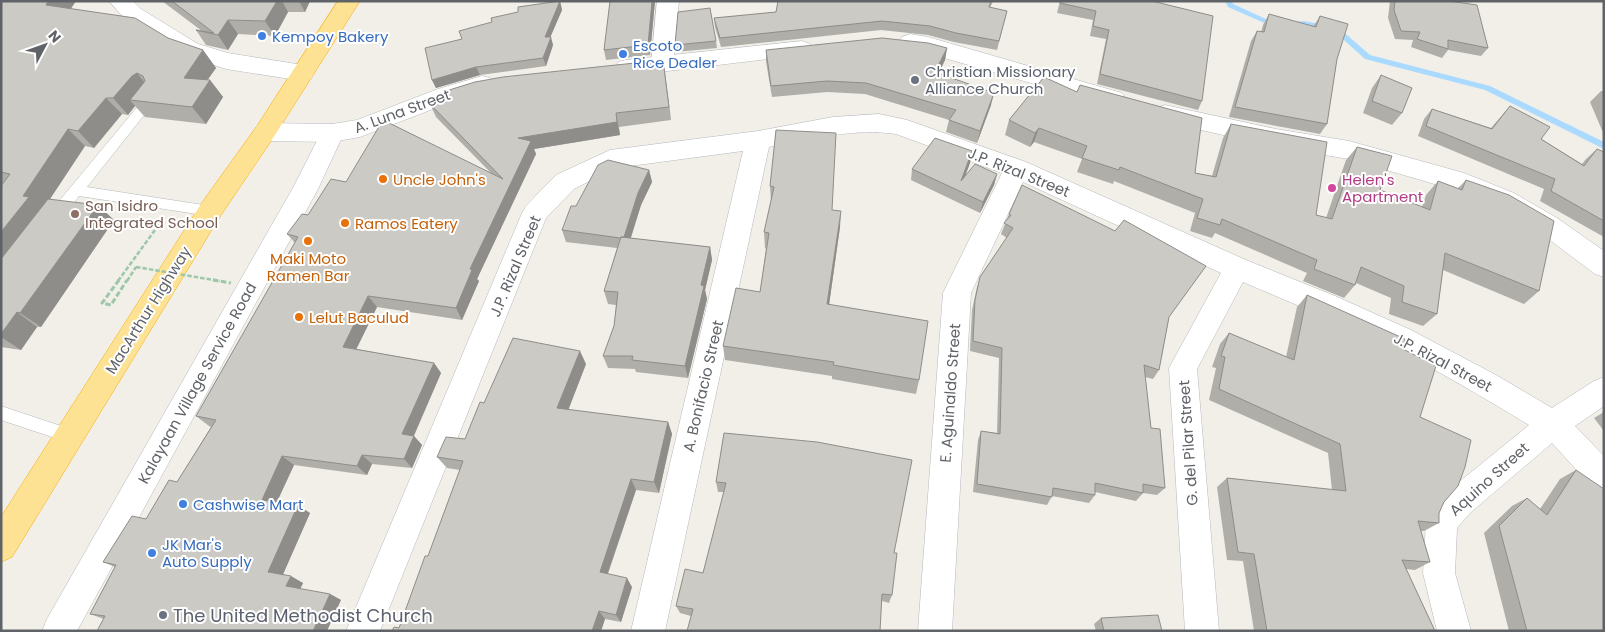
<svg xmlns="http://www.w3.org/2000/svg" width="1605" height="632" viewBox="0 0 1605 632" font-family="Poppins,sans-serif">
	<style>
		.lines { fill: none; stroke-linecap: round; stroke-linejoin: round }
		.stream { fill: #aadaff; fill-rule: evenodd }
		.lane-casing { stroke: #b5b8bc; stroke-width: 1 }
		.street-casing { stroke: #b5b8bc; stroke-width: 1 }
		.secondary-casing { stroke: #b6babf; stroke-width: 1 }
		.highway-casing { stroke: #f9ab00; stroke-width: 1 }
		.path-far1 { stroke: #9cc7a9; stroke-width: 2.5; stroke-dasharray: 4.5 2; stroke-linecap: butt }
		.path { stroke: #9cc7a9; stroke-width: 3; stroke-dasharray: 5.5 2.5; stroke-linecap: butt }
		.lane { fill: #fff; fill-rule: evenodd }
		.street { fill: #fff; fill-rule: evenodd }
		.secondary { fill: #fff; fill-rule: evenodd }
		.highway { fill: #fde293; fill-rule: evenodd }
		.path-bridge-far1 { stroke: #9cc7a9; stroke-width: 2.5; stroke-dasharray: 4.5 2; stroke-linecap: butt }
		.path-bridge { stroke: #9cc7a9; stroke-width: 3; stroke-dasharray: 5.5 2.5; stroke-linecap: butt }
		.wall { fill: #afaea9 }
		.shaded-wall { fill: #8f8d8a }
		.building { fill: #cccac5; stroke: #8f8d8a }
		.shop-dot { fill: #3f7fe0; stroke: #fff; stroke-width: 2 }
		.worship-dot { fill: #6b7280; stroke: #fff; stroke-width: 2 }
		.food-dot { fill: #e8710a; stroke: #fff; stroke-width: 2 }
		.hotel-dot { fill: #d1479c; stroke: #fff; stroke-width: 2 }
		.education-dot { fill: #8d6e63; stroke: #fff; stroke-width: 2 }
		.labels { text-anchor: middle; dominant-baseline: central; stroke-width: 4; stroke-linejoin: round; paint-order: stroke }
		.shop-label { font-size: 15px; fill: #366cbe; stroke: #fff; text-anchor: start }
		.worship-label { font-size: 15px; fill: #5b616d; stroke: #fff; text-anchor: start }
		.street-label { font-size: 15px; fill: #5f6368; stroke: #fff }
		.food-label { font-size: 15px; fill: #c56008; stroke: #fff; text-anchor: start }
		.hotel-label { font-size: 15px; fill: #b23c85; stroke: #fff; text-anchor: start }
		.education-label { font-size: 15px; fill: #785e54; stroke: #fff; text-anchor: start }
		.near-worship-label { font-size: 18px; fill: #5b616d; stroke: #fff; text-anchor: start }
	</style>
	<rect width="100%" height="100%" fill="#f1efe8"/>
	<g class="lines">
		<path class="stream" d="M 1225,1 L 1232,1 L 1233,4 L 1279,25 L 1276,27 L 1274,27 L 1228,7 Z
			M 1304,21 L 1339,28 L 1370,55 L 1490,86 L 1604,142 L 1604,149 L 1485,90 L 1365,59 L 1335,32 L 1304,25 L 1292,26 L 1289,24 L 1292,22 Z"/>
		<defs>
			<path id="lane" d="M 152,92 L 156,94 L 158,97 L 156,100 L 87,187 L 210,206 L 215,207 L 217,211 L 215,215 L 210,216 L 79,196 C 72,205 63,224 50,220 L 48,216 L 50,212 L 148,94 Z
				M 1,406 L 76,431 L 78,436 L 76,441 L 70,443 L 1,420 Z"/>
			<path id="street" d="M 657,1 L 679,1 L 673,64 L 670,70 L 662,72 L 654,70 L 651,64 Z
				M 879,114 L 907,120 L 1026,162 L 1246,260 L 1335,296 L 1411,330 L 1496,375 L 1552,408 L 1594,381 L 1604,377 L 1604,406 L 1575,426 L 1604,456 L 1604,492 L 1593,488 L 1552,443 L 1470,513 L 1457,528 L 1455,573 L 1471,631 L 1437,631 L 1423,573 L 1426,522 L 1431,511 L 1448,491 L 1529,425 C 1484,398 1438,370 1390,347 C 1341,323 1292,303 1243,282 L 1197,369 L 1219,631 L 1185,631 L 1169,368 L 1221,273 L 1023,182 L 971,293 L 952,631 L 918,631 L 943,293 L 1002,173 L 896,134 C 854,128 811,139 769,147 L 665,631 L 631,631 L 743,151 L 615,168 L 574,189 L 546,218 L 380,631 L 346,631 L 522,213 L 526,206 L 556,175 L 610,150 L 758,131 L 833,117 Z
				M 332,124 L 340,127 L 344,133 L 318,189 L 77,631 L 42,631 L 47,619 L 294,186 L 324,127 Z"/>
			<path id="secondary" d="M 109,1 L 133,1 L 141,9 L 198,44 L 228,53 L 303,65 L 311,67 L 314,73 L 311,79 L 303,81 L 226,69 L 182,54 L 125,19 Z
				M 910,34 L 928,37 L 1122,93 L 1126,99 L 1122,105 L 1114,107 L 927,53 L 902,47 L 899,42 L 902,37 Z
				M 802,41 L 810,44 L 813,49 L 810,54 L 626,76 L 618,74 L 615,68 L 618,62 L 626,60 Z
				M 482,76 L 490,78 L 494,84 L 490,90 L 454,101 L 360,137 L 332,142 L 265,141 L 257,138 L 253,132 L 257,126 L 265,123 L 332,124 L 357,120 L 438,89 Z
				M 1165,105 L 1276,129 L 1349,141 L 1464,173 L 1514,193 L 1557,218 L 1604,251 L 1604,277 L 1595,274 L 1539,232 L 1496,207 L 1448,188 L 1349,159 L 1276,147 L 1157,120 L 1153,114 L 1157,108 Z"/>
			<path id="highway" d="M 338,1 L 360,1 L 273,138 L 219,218 L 12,557 L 1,562 L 1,517 L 201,204 L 257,126 Z"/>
		</defs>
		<use href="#lane" class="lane-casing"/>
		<use href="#street" class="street-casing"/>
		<use href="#secondary" class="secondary-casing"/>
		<use href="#highway" class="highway-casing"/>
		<path class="path-far1" d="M 118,281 L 160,223
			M 127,281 L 136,267"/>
		<path class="path" d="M 119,280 L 102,303 L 111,305 L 127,280"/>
		<use href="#lane" class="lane"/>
		<use href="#street" class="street"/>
		<use href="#secondary" class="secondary"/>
		<use href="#highway" class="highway"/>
		<path class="path-bridge-far1" d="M 136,267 L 220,281"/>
		<path class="path-bridge" d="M 213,280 L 231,283"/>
	</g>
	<path class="wall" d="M 1,1 L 76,1 L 71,9 L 168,38 L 203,50 L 216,68 L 207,80 L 210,80 L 223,97 L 206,124 L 145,117 L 135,106 L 128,115 L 122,114 L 94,148 L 85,146 L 50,199 L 114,220 L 41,327 L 37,327 L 21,350 L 1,347 Z
		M 162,1 L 310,1 L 305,12 L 288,12 L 275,36 L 238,34 L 228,50 L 206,45 L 196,30 L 202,31 Z
		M 560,1 L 562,10 L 550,37 L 553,45 L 546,66 L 480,75 L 436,88 L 432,80 L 462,39 L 492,22 Z
		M 610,1 L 655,1 L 650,55 L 606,60 L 604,50 Z
		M 778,1 L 993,1 L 990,8 L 1007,11 L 997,50 L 954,42 L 928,35 L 881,30 L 721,47 L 715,27 L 714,18 L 776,12 Z
		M 1060,1 L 1152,1 L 1202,101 L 1198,110 L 1097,84 L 1106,39 L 1090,36 L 1093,20 L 1057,13 Z
		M 1390,1 L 1449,1 L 1488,48 L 1481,56 L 1448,50 L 1442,58 L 1411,47 L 1413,40 L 1395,39 L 1388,18 Z
		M 1269,14 L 1313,27 L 1320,16 L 1337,59 L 1327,124 L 1320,134 L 1229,117 L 1251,41 L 1257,31 L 1261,32 L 1263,25 Z
		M 716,41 L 717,48 L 676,52 L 675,45 Z
		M 947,48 L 945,60 L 939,73 L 991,105 L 977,143 L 946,132 L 949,120 L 865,94 L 827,92 L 772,97 L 766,62 L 766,50 Z
		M 663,60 L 671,120 L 619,127 L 620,135 L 534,149 L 536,154 L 477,279 L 479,281 L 462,320 L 377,307 L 356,349 L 434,363 L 441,373 L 414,436 L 422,445 L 412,468 L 372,464 L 367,475 L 294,465 L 277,502 L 310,513 L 283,574 L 303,583 L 300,589 L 330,594 L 341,600 L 104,619 L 90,614 L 115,567 L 103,562 L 146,519 L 177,482 L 211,427 L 209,426 L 196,416 L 295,243 L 287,234 L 308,215 L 346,182 L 490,172 L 436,117 L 430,104 L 447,94 L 446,91 Z
		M 1381,75 L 1402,113 L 1392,125 L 1363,113 L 1372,88 Z
		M 1044,77 L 1195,173 L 1212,176 L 1223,138 L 1231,124 L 1316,215 L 1326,218 L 1346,160 L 1357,147 L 1380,190 L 1422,207 L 1426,195 L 1438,181 L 1457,189 L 1466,180 L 1539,291 L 1524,304 L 1443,270 L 1437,314 L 1423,326 L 1389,314 L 1391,298 L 1356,283 L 1355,285 L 1344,298 L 1303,281 L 1307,273 L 1215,233 L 1212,238 L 1190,231 L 1195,213 L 1114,181 L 1113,184 L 1077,172 L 1082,159 L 1034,142 L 1030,147 L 1005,135 L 1009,120 Z
		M 1601,91 L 1604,91 L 1604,135 L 1590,102 Z
		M 1510,106 L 1541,139 L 1582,164 L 1586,159 L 1597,149 L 1604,152 L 1604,237 L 1540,201 L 1544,189 L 1418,136 L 1424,119 L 1432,109 L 1491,128 Z
		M 776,130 L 832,210 L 840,227 L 829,305 L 919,380 L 916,394 L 832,379 L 832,376 L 725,360 L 723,346 L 760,292 L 766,249 L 765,248 L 764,232 L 771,201 L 770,186 Z
		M 972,151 L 970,163 L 964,178 L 997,174 L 994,185 L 980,213 L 911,180 L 912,169 Z
		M 649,170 L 652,182 L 641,205 L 631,238 L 710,247 L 712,260 L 705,290 L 707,299 L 688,378 L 636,372 L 635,369 L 608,368 L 603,356 L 614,326 L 616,305 L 608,304 L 604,291 L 617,248 L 566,242 L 562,230 L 576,206 Z
		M 1009,214 L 1169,318 L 1159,370 L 1153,379 L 1145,377 L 1151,428 L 1165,488 L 1157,495 L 1143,493 L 1136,501 L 1095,492 L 1095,495 L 1089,503 L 1052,496 L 1047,505 L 973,492 L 978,440 L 981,431 L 997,433 L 999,358 L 970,351 L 972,310 L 977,287 L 980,277 L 1007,238 L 1001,234 Z
		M 1307,295 L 1403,349 L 1420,417 L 1444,502 L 1439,513 L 1439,523 L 1424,531 L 1421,531 L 1430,562 L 1415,570 L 1406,569 L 1435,631 L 1254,631 L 1243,561 L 1227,560 L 1217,487 L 1227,478 L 1332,490 L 1328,453 L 1209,400 L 1216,368 L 1212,367 L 1220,344 L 1229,333 L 1286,357 L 1297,307 Z
		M 586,364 L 568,410 L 668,422 L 672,434 L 659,493 L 636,490 L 608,574 L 632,587 L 621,622 L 605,619 L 601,631 L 392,631 L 399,628 L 428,556 L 460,470 L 447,468 L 437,457 L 465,439 L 484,403 Z
		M 1604,412 L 1604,431 L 1594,418 Z
		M 724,433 L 894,553 L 892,595 L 889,603 L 882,601 L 691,616 L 680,613 L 676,606 L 703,573 L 724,492 L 718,492 L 716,482 Z
		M 1576,470 L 1604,631 L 1509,631 L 1484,533 L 1512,506 L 1527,498 L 1540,509 L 1560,479 Z
		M 1101,618 L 1162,631 L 1096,631 L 1094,624 Z"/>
	<path class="shaded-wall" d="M 48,1 L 76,1 L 61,22 L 46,5 Z
		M 277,1 L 282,1 L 288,12 L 275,36 L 265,21 Z
		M 299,1 L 310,1 L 305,12 Z
		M 560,1 L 562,10 L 547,45 L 545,37 Z
		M 652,1 L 655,1 L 650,55 L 648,45 Z
		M 228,20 L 238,34 L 228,50 L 218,35 Z
		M 551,37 L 553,45 L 546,66 L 543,58 Z
		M 947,48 L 945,60 L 933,84 L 935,72 Z
		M 203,50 L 216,68 L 197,95 L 184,78 Z
		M 663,60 L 665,73 L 671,120 L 669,107 Z
		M 476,67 L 480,75 L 436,88 L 432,80 Z
		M 137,73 L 151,90 L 130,100 L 135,106 L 128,115 L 113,98 L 132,76 Z
		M 210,80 L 223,97 L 206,124 L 192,107 Z
		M 994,93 L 991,105 L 977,143 L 980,131 Z
		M 106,98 L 122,114 L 94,148 L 78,131 Z
		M 616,113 L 620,135 L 534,149 L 536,154 L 477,279 L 479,281 L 462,320 L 456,308 L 518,138 Z
		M 1039,128 L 1034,142 L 1030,147 L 1035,133 Z
		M 68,129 L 85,146 L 1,273 L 1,232 L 23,196 Z
		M 972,151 L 970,163 L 959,193 L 961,181 Z
		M 649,170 L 652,182 L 641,205 L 627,249 L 624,238 L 638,193 Z
		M 997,174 L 994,185 L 980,213 L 983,202 Z
		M 98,205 L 114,220 L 41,327 L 20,313 Z
		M 841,211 L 840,227 L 827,319 L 827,304 Z
		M 710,247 L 712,260 L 705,290 L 707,299 L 688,378 L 685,366 L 701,285 Z
		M 368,296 L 377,307 L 352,358 L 343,347 Z
		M 17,312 L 37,327 L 21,350 L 1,337 L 1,334 Z
		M 580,351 L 586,364 L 564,421 L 557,408 Z
		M 434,363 L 441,373 L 410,444 L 402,434 Z
		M 668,422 L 672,434 L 659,493 L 654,482 Z
		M 414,436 L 422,445 L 412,468 L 404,459 Z
		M 362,455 L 372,464 L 367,475 L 357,466 Z
		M 282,456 L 294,465 L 274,508 L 262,500 Z
		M 631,479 L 636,490 L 605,581 L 600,572 Z
		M 298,505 L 310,513 L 281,579 L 268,572 Z
		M 291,576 L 303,583 L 298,593 L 286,586 Z
		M 627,578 L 632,587 L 621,622 L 616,615 Z
		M 330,594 L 341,600 L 327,631 L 313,631 Z
		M 599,611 L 605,619 L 601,631 L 592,631 Z"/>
	<path class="building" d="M 1,1 L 48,1 L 46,5 L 135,18 L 168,38 L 203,50 L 184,78 L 210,80 L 192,107 L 130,100 L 145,81 L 143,76 L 137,73 L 132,76 L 113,98 L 106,98 L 78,131 L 68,129 L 23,196 L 29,197 L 1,232 L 1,186 L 10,174 L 1,172 Z
		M 172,1 L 277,1 L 265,21 L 228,20 L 218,35 L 196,30 L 214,33 Z
		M 560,1 L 545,37 L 551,37 L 543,58 L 476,67 L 432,80 L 425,48 L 462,39 L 459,31 L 492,22 L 491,18 L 518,12 L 518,7 Z
		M 610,1 L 652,1 L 648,45 L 604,50 Z
		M 778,1 L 991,1 L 989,7 L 1007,11 L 999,41 L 956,33 L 930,26 L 882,21 L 720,38 L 714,18 L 776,12 Z
		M 1060,1 L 1152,1 L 1213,16 L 1202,101 L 1100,74 L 1109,30 L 1093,26 L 1096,11 L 1060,3 Z
		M 1395,1 L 1449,1 L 1477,5 L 1488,48 L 1448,40 L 1448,49 L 1417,39 L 1420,32 L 1401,31 L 1394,10 Z
		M 710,8 L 716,41 L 675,45 L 678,12 Z
		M 1269,14 L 1316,27 L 1320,16 L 1348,24 L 1337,59 L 1327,124 L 1235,107 L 1257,31 L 1264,32 Z
		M 882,38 L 928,43 L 947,48 L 935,72 L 994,93 L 980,131 L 949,120 L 956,110 L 866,83 L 827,81 L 771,86 L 766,50 Z
		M 663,60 L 669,107 L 616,113 L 617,122 L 518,138 L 531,141 L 470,269 L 472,270 L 456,308 L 368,296 L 343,347 L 434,363 L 402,434 L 414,436 L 404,459 L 362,455 L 357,466 L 282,456 L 262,500 L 298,505 L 268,572 L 291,576 L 286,586 L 330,594 L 313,631 L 97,631 L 105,616 L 90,614 L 116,565 L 103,562 L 132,516 L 146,519 L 169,480 L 177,482 L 216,420 L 196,416 L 298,237 L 287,234 L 302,214 L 308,215 L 331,179 L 346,182 L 383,120 L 503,179 L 430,104 L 449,93 L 446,91 L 475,82 L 503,77 Z
		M 1381,75 L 1412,88 L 1402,113 L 1372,101 Z
		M 1044,77 L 1077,92 L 1080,85 L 1202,118 L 1195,173 L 1216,177 L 1231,124 L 1327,142 L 1316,215 L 1332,219 L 1357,147 L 1392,156 L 1380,190 L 1430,210 L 1438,181 L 1462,190 L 1466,180 L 1509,195 L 1554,221 L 1539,291 L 1445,253 L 1437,314 L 1402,302 L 1404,286 L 1361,267 L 1355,285 L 1314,269 L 1317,260 L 1222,219 L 1220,225 L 1197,218 L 1203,199 L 1120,167 L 1119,170 L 1082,158 L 1087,146 L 1039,128 L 1035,133 L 1009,120 Z
		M 1510,106 L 1550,127 L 1541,139 L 1584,166 L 1597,149 L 1604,152 L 1604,221 L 1551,191 L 1555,179 L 1426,126 L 1432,109 L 1492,129 Z
		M 776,130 L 836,133 L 832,210 L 841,211 L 827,304 L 928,321 L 919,380 L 833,365 L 834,362 L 723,346 L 736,288 L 760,292 L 769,233 L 764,232 L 774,187 L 770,186 Z
		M 935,138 L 972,151 L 961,181 L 975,164 L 997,174 L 983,202 L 912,169 Z
		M 608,160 L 649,170 L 638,193 L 624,237 L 621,237 L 620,238 L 562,230 L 571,206 L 576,206 L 598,165 Z
		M 1022,185 L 1115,231 L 1124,220 L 1206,266 L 1169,317 L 1159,370 L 1144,365 L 1151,428 L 1160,429 L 1165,488 L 1143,484 L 1143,493 L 1095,483 L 1095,495 L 1053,488 L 1052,497 L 977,484 L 981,431 L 1000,434 L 1002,348 L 973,341 L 975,300 L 980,277 L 1013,228 L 1004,223 L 1011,215 L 1009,214 Z
		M 48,199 L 98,205 L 20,313 L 17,312 L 1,334 L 1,259 Z
		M 621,237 L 710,247 L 701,285 L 704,286 L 685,366 L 632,360 L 633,356 L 603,356 L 614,326 L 618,292 L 604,291 Z
		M 1307,295 L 1405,339 L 1403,349 L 1436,366 L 1420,417 L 1471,440 L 1465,467 L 1458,486 L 1444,502 L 1439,513 L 1439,523 L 1418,521 L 1430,562 L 1402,560 L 1435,631 L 1267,631 L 1254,554 L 1238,552 L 1227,478 L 1346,491 L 1340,444 L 1219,389 L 1225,357 L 1221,356 L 1229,333 L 1294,360 Z
		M 513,338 L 580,351 L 557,408 L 668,422 L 654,482 L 631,479 L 600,572 L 627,578 L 616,615 L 599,611 L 592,631 L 392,631 L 394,627 L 399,628 L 425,556 L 428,556 L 463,461 L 437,457 L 446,437 L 465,439 L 480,402 L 484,403 Z
		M 724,433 L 817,442 L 912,460 L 894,553 L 897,553 L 892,595 L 882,594 L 880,631 L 687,631 L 693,609 L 676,606 L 685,569 L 703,573 L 726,483 L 716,482 Z
		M 1576,470 L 1604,489 L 1604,631 L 1527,631 L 1499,526 L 1527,498 L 1547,515 Z
		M 1158,615 L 1162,631 L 1104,631 L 1101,618 Z"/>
	<g class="shop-dot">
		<circle cx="262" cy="36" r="5"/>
		<circle cx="623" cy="54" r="5"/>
		<circle cx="183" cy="504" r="5"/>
		<circle cx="152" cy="553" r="5"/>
	</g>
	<g class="worship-dot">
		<circle cx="915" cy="80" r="5"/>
		<circle cx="163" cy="615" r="5"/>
	</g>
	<g class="food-dot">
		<circle cx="383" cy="179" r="5"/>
		<circle cx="345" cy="223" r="5"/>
		<circle cx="308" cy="241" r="5"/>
		<circle cx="299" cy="317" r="5"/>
	</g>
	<circle class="hotel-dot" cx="1332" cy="188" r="5"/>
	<circle class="education-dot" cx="75" cy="214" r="5"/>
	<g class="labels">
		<g class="shop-label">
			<text x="272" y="36">Kempoy Bakery</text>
			<text x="633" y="45">Escoto<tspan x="633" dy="17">Rice Dealer</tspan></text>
			<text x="193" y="504">Cashwise Mart</text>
			<text x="162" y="544">JK Mar's<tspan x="162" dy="17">Auto Supply</tspan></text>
		</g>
		<g class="worship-label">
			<text x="925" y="71">Christian Missionary<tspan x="925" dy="17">Alliance Church</tspan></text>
		</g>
		<g class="street-label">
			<text transform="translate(402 111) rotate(-20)">A. Luna Street</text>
			<text transform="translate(1019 172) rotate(22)">J.P. Rizal Street</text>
			<text transform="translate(515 266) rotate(-67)">J.P. Rizal Street</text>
			<text transform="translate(148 310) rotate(-58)">MacArthur Highway</text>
			<text transform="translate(1443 362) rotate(28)">J.P. Rizal Street</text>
			<text transform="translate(197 383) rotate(-61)">Kalayaan Village Service Road</text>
			<text transform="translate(703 386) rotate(-77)">A. Bonifacio Street</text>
			<text transform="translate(950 393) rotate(-86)">E. Aguinaldo Street</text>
			<text transform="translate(1188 443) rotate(-94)">G. del Pilar Street</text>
			<text transform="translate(1489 479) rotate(-42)">Aquino Street</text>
		</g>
		<g class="food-label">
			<text x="393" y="179">Uncle John's</text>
			<text x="355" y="223">Ramos Eatery</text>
			<text x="308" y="258" text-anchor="middle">Maki Moto<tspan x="308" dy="17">Ramen Bar</tspan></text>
			<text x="309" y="317">Lelut Baculud</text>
		</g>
		<g class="hotel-label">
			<text x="1342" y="179">Helen's<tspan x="1342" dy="17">Apartment</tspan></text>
		</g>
		<g class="education-label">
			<text x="85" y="205">San Isidro<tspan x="85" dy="17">Integrated School</tspan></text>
		</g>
		<g class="near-worship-label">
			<text x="173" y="615">The United Methodist Church</text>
		</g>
	</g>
	<rect width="1605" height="632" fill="none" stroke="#5f6368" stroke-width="5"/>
	<g transform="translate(45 45) rotate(49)" stroke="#ffffff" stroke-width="4" paint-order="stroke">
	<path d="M0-4L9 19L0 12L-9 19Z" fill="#5f6368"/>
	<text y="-8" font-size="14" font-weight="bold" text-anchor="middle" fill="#5f6368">N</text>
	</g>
</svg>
